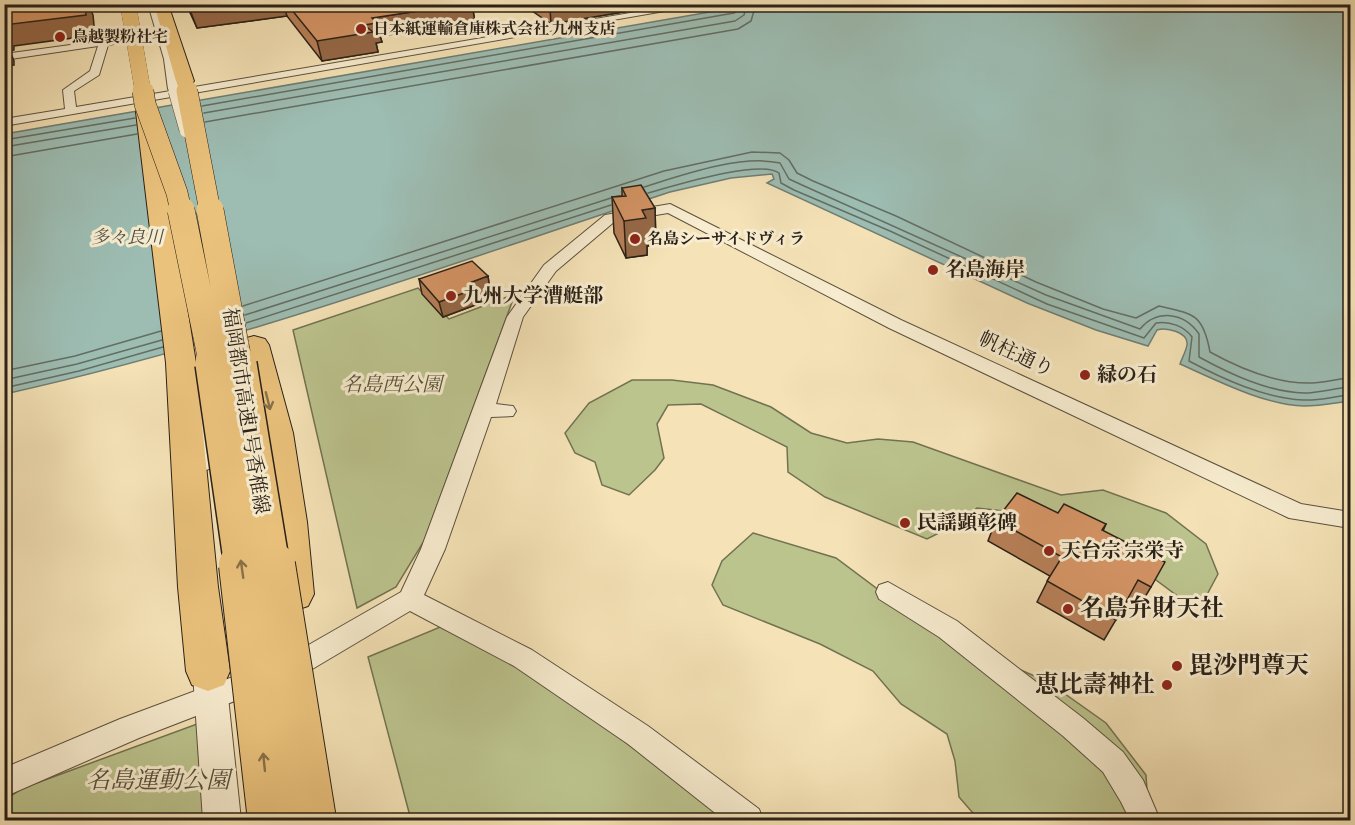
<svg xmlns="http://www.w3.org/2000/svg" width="1355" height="825" viewBox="0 0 1355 825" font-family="'Libre Bodoni','Noto Serif JP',serif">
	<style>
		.green { fill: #bcc48e; stroke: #727252; stroke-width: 1.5 }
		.water { fill: #9dbdb3; stroke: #6f7e75; stroke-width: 1.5 }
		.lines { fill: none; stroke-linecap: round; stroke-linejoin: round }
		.shore { stroke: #636e65; stroke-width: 1.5 }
		.minor-casing { stroke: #5c513f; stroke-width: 2 }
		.tertiary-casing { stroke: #5c513f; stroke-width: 2 }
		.motorway-casing { stroke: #292017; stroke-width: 2 }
		.minor { fill: #f8edd0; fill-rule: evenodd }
		.tertiary { fill: #f8edd0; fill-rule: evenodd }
		.motorway { fill: #eac27c; fill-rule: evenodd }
		.tertiary-bridge-far1-casing { stroke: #5c513f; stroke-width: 13; stroke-linecap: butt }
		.tertiary-bridge-casing { stroke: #5c513f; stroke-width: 16; stroke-linecap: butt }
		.motorway-bridge-far4-casing { stroke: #292017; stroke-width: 16; stroke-linecap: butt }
		.motorway-bridge-far3-casing { stroke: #292017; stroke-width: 22; stroke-linecap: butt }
		.motorway-bridge-far2-casing { stroke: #292017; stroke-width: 28; stroke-linecap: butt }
		.motorway-bridge-far1-casing { stroke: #292017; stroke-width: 38; stroke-linecap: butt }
		.motorway-bridge-casing { stroke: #292017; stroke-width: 48; stroke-linecap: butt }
		.tertiary-bridge-far1 { stroke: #f8edd0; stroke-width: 12 }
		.tertiary-bridge { stroke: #f8edd0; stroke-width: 15 }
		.motorway-bridge-far4 { stroke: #eac27c; stroke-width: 16 }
		.motorway-bridge-far3 { stroke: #eac27c; stroke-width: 21 }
		.motorway-bridge-far2 { stroke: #eac27c; stroke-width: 27 }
		.motorway-bridge-far1 { stroke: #eac27c; stroke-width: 35 }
		.motorway-bridge { stroke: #eac27c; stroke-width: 46 }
		.wall { fill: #b88058; stroke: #292017; stroke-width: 1.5 }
		.shaded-wall { fill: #966847; stroke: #292017; stroke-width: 1.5 }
		.building { fill: #d69566; stroke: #292017; stroke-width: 1.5 }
		.oneway { stroke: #8a714a }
		.poi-dot { fill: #8f2418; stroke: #f8edd0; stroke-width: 2 }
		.labels { text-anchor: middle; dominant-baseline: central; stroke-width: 6; stroke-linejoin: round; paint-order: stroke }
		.far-poi-label { font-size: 16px; font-weight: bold; fill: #292017; stroke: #f8edd0; text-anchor: start }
		.far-water-label { font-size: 18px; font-style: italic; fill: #4c4f46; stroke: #f8edd0 }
		.poi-label { font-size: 20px; font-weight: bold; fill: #292017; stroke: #f8edd0; text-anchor: start }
		.street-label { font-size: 20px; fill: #292017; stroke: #f8edd0 }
		.park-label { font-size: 20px; font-style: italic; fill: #55513b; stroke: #f8edd0 }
		.near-poi-label { font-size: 24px; font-weight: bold; fill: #292017; stroke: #f8edd0; text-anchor: start }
		.near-park-label { font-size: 24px; font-style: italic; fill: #55513b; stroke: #f8edd0 }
	</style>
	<rect width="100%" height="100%" fill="#f5e3b7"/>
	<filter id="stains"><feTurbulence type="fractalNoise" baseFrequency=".00333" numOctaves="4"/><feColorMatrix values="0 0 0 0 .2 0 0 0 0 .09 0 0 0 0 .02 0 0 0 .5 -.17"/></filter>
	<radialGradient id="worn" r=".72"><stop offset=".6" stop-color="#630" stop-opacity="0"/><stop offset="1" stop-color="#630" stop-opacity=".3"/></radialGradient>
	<path class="green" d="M 418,288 L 449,319 L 515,294 L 424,541 L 396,587 L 357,608 L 293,330 Z
		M 632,380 L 672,380 L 713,385 L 771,407 L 811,433 L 847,443 L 878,439 L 913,442 L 1061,495 L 1103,490 L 1166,513 L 1206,544 L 1218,574 L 1203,602 L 1179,597 L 1145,572 L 1031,514 L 977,508 L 953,526 L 927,539 L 825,497 L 788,472 L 787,447 L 701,404 L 668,405 L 657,424 L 664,458 L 655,470 L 629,495 L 602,485 L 595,462 L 575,453 L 565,433 L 589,403 Z
		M 753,533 L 836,558 L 935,632 L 1048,682 L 1106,723 L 1146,775 L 1149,820 L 979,820 L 959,797 L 955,761 L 947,734 L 901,704 L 873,671 L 820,644 L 723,605 L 712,585 L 722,561 Z
		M 445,625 L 515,661 L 731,820 L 411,820 L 368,657 Z
		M 197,724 L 204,820 L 5,820 L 5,800 L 23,788 Z"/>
	<path class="water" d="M 750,5 L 1350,5 L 1350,401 C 1335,403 1319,406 1304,406 C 1264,405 1216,380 1180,364 C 1182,358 1186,351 1187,345 C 1189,332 1166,327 1157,330 L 1148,346 L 1096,330 L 1027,303 L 767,183 L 774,179 L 772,174 L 731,178 L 670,192 C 450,264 231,344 5,394 L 5,134 Z"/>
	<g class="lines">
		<path class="shore" d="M 202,106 L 734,13 L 739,10 L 740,4
			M 204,113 L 735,21 L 744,15 L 747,4
			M 205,122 L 738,29 L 751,21 L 756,4
			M 4,140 L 135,118
			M 4,147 L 136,125
			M 4,157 L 137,134
			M 644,187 C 682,175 741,154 780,163 L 789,179 L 802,185 L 1046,295 L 1140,329 C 1157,309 1184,312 1199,334 L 1199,357 C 1230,374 1268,392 1304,393 C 1319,393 1335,388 1350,387
			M 648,193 C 674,186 759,159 779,173 L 781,183 L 794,190 L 890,231 L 1047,304 L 1144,338 L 1156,323 C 1170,321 1184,326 1192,337 L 1189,361 C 1223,379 1264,398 1303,400 C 1319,401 1335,396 1350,395
			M 243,306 L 664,171 L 752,152 L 780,153 L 789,160 L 797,173 L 813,181 L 896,216 L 1036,282 L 1103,309 L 1136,318 L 1159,306 C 1194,314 1203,314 1210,352 C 1239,368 1274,383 1308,383 C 1322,383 1336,379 1350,378
			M 245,315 L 611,198
			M 246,323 L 611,205
			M 4,371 L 75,356 L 161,331
			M 4,380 L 77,364 L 162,340
			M 4,388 L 79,371 L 163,347"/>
		<defs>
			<path id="minor" d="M 683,4 L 705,4 L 4,126 L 4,119 L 65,109 L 63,90 L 90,71 L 98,46 L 4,60 L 4,54 L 144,35 L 144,39 L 108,45 L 99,75 L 74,91 L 76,107 Z
				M 670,204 L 901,320 L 1301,504 L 1350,512 L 1350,528 L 1289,518 L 889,328 L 668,213 L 614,222 L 556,271 L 523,317 L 496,404 L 513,406 L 516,411 L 513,416 L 491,417 L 445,549 L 424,595 L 532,650 L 648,726 L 759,809 L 763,820 L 724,820 L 628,744 L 514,666 L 410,611 L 309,671 L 287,680 L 278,676 L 274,668 L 278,660 L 291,655 L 401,592 L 421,549 L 507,317 L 544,265 L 605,215 Z
				M 888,582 L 957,621 L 1083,718 L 1123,752 L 1143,780 L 1160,820 L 1130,820 L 1121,802 L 1103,772 L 1063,736 L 939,637 L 879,599 L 876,592 L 879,585 Z
				M 257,668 L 266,671 L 270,680 L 266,689 L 139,738 L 4,797 L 4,768 L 120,719 Z"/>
			<path id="tertiary" d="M 148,4 L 158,4 L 176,59 L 182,89 L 180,92 L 175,93 L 168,89 L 164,59 Z
				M 201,373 L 209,375 L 212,380 L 216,462 L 212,468 L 203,471 L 194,468 L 190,462 L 190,380 L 193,375 Z
				M 208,645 L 219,649 L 224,659 L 241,820 L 203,820 L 192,659 L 197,649 Z"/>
			<path id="motorway" d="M 154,4 L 168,4 L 194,81 L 191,85 L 179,85 L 176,81 Z
				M 146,106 L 153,108 L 156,112 L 196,363 L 218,587 L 230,671 L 224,685 L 208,691 L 192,685 L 186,671 L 178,587 L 166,363 L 136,112 L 139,108 Z
				M 254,336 L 265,339 L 269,345 L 293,433 L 307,522 L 314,594 L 308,606 L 293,611 L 278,606 L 272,594 L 269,522 L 259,433 L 239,345 L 243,339 Z"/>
		</defs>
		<use href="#minor" class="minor-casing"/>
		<use href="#tertiary" class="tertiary-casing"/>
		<use href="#motorway" class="motorway-casing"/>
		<use href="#minor" class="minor"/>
		<use href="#tertiary" class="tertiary"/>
		<use href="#motorway" class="motorway"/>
		<defs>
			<path id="tertiary-bridge-far1" d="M 175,89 L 176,92"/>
			<path id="tertiary-bridge" d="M 176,91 L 187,130"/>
			<path id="motorway-bridge-far4" d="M 128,4 L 143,92
				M 185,81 L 187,92"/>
			<path id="motorway-bridge-far3" d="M 143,91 L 145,104 L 177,193 L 181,211
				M 187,91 L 210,211"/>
			<path id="motorway-bridge-far2" d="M 181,210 L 213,366
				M 210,210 L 239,366"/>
			<path id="motorway-bridge-far1" d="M 213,364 L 242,566
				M 239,364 L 272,566"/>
			<path id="motorway-bridge" d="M 242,565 L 271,820
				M 272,565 L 313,820"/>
		</defs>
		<use href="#tertiary-bridge-far1" class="tertiary-bridge-far1-casing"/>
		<use href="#tertiary-bridge" class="tertiary-bridge-casing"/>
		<use href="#motorway-bridge-far4" class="motorway-bridge-far4-casing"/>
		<use href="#motorway-bridge-far3" class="motorway-bridge-far3-casing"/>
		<use href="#motorway-bridge-far2" class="motorway-bridge-far2-casing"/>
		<use href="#motorway-bridge-far1" class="motorway-bridge-far1-casing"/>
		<use href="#motorway-bridge" class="motorway-bridge-casing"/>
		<use href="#tertiary-bridge-far1" class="tertiary-bridge-far1"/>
		<use href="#tertiary-bridge" class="tertiary-bridge"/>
		<use href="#motorway-bridge-far4" class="motorway-bridge-far4"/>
		<use href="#motorway-bridge-far3" class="motorway-bridge-far3"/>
		<use href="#motorway-bridge-far2" class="motorway-bridge-far2"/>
		<use href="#motorway-bridge-far1" class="motorway-bridge-far1"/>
		<use href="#motorway-bridge" class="motorway-bridge"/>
	</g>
	<path class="wall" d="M 186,4 L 472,4 L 475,22 L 380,36 L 382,42 L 376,43 L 378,52 L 322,61 L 287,16 L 197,28 Z
		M 522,4 L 647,4 L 648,8 L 551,24 Z
		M 622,188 L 655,208 L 656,245 L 647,246 L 647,255 L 626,258 L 614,233 L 612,197 L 622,196 Z
		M 488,276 L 490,291 L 476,296 L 478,304 L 443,317 L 422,294 L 419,279 Z
		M 1058,513 L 1106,524 L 1103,531 L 1151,587 L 1139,607 L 1127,601 L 1104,640 L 1037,602 L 1050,576 L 988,541 L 996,520 Z"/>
	<path class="shaded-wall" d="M 85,4 L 88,4 L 93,15 L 95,35 L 14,46 L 14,50 L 10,51 L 14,61 L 14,65 L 4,66 L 4,25 Z
		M 229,4 L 283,4 L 287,16 L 197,28 L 190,10 Z
		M 465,4 L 472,4 L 475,22 L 380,36 L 382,42 L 376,43 L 378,52 L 322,61 L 317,41 L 364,25 L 372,18 Z
		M 572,4 L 647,4 L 648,8 L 551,24 L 550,8 Z
		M 655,208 L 656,245 L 647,246 L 647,255 L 626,258 L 624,221 L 642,210 Z
		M 488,276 L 490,291 L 476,296 L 478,304 L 443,317 L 439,302 L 469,283 Z"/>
	<path class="building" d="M 4,4 L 85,4 L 86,15 L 4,25 Z
		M 188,4 L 229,4 L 190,10 Z
		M 287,4 L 465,4 L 372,18 L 377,23 L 364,25 L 373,32 L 317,41 Z
		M 544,4 L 572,4 L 550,8 Z
		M 641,185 L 655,208 L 642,210 L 646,218 L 624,221 L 612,197 L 626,196 L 622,188 Z
		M 472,261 L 488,276 L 469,283 L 475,289 L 439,302 L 419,279 Z
		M 1017,493 L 1058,513 L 1064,504 L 1106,524 L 1102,530 L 1165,562 L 1151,587 L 1138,580 L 1116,620 L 1047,581 L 1062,557 L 996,520 Z"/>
	<defs><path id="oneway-shaft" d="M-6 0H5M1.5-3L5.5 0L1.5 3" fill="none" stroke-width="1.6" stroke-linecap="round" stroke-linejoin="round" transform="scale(1.5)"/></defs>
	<g class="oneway">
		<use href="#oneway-shaft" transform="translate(268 401) rotate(76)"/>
		<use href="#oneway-shaft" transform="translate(242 569) rotate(-98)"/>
		<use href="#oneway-shaft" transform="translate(264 762) rotate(-96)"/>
	</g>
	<g class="poi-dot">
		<circle cx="361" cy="29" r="6"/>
		<circle cx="60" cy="37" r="6"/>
		<circle cx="635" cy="239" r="6"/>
		<circle cx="933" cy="270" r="6"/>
		<circle cx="451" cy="296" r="6"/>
		<circle cx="1085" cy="375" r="6"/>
		<circle cx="905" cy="523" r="6"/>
		<circle cx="1049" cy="551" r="6"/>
		<circle cx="1068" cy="609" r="6"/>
		<circle cx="1177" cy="666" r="6"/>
		<circle cx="1167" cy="685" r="6"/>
	</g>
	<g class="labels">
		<g class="far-poi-label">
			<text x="373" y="29">日本紙運輸倉庫株式会社 九州支店</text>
			<text x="72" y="37">鳥越製粉社宅</text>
			<text x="647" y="239">名島シーサイドヴィラ</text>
		</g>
		<g class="far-water-label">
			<text x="127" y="237">多々良川</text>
		</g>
		<g class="poi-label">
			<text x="945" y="270">名島海岸</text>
			<text x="463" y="296">九州大学漕艇部</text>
			<text x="1097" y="375">緑の石</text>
			<text x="917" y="523">民謡顕彰碑</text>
			<text x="1061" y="551">天台宗 宗栄寺</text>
		</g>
		<g class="street-label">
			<text transform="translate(1016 355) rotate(25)">帆柱通り</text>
			<text transform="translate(245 411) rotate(81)">福岡都市高速1号香椎線</text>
		</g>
		<g class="park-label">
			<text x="392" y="385">名島西公園</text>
		</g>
		<g class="near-poi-label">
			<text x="1080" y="609">名島弁財天社</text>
			<text x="1189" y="666">毘沙門尊天</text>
			<text x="1155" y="685" text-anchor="end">恵比壽神社</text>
		</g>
		<g class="near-park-label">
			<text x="158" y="781">名島運動公園</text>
		</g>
	</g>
	<rect width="1355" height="825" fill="none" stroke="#f5e3b7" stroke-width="24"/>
	<rect x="6" y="6" width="1343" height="813" fill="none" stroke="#292017" stroke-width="3"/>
	<rect x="12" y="12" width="1331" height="801" fill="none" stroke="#292017" stroke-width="1.5"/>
	<rect width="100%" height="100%" filter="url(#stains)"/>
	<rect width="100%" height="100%" fill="url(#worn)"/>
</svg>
